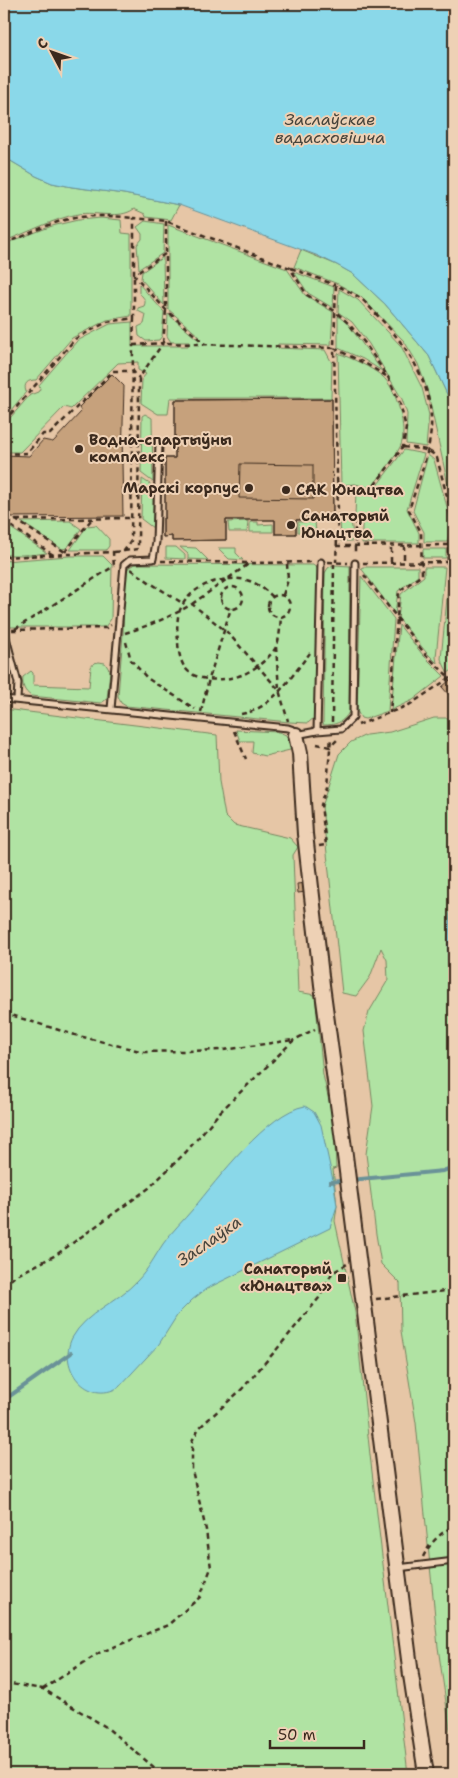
<svg xmlns="http://www.w3.org/2000/svg" width="458" height="1778" viewBox="0 0 458 1778" font-family="'Shantell Sans',sans-serif">
	<style>
		.green { fill: #b0e3a3; stroke: #768660 }
		.water { fill: #8ad8e9; stroke: #6a9298 }
		.lines { fill: none; stroke-linecap: round; stroke-linejoin: round }
		.stream { stroke: #6a9298; stroke-width: 4 }
		.building { fill: #c6a17b; stroke: #3b2a1e }
		.lane-casing { stroke: #3b2a1e; stroke-width: 9 }
		.secondary-casing { stroke: #3b2a1e; stroke-width: 18 }
		.path { stroke: #3b2a1e; stroke-width: 2.5; stroke-dasharray: 5 4; stroke-linecap: butt }
		.lane { stroke: #eed1b5; stroke-width: 5 }
		.secondary { stroke: #eed1b5; stroke-width: 14 }
		.poi-dot { fill: #3b2a1e; stroke: #eed1b5; stroke-width: 2 }
		.labels { text-anchor: middle; dominant-baseline: central; stroke-width: 4; stroke-linejoin: round; paint-order: stroke }
		.poi-label { font-size: 15px; font-weight: bold; fill: #3b2a1e; stroke: #eed1b5; text-anchor: start }
		.water-label { font-size: 16px; font-style: italic; fill: #47443c; stroke: #eed1b5 }
	</style>
	<rect width="100%" height="100%" fill="#e6c6a6"/>
	<filter id="ink" filterUnits="userSpaceOnUse"><feTurbulence type="fractalNoise" baseFrequency=".02" numOctaves="2"/><feDisplacementMap in="SourceGraphic" scale="10" xChannelSelector="R" yChannelSelector="G"/><feConvolveMatrix kernelMatrix="1 2 1 2 8 2 1 2 1" color-interpolation-filters="sRGB"/></filter>
	<g filter="url(#ink)">
		<path class="green" d="M 4,157 L 36,176 L 52,183 L 72,187 L 124,194 L 179,205 L 171,220 L 146,217 L 145,214 L 134,209 C 119,220 96,211 78,214 C 52,219 28,233 4,241 Z
			M 101,218 L 121,220 L 122,233 L 131,234 L 131,316 L 107,320 L 72,338 L 36,380 C 28,380 23,383 26,392 L 6,416 L 4,423 L 4,244 L 52,226 L 78,220 Z
			M 145,221 L 164,224 L 163,253 L 139,269 L 137,245 L 142,239 L 142,234 L 137,227 Z
			M 168,225 L 287,269 L 305,295 L 333,312 L 331,345 L 278,344 L 277,348 L 325,350 L 332,363 L 331,398 L 170,398 L 168,414 L 158,414 L 141,403 L 142,379 L 146,374 L 138,370 L 138,362 L 118,363 L 71,409 L 64,407 L 20,452 L 5,452 L 10,418 L 30,395 L 38,392 L 40,389 L 39,385 L 77,341 L 110,324 L 132,322 L 132,346 L 188,346 L 189,342 L 171,342 L 167,336 L 168,314 L 196,338 L 200,337 L 168,309 Z
			M 301,250 L 337,265 L 353,274 L 385,304 L 429,356 L 454,409 L 454,512 L 427,389 L 418,364 L 404,341 L 361,297 L 338,284 L 294,267 Z
			M 163,257 L 164,305 L 141,279 L 142,272 Z
			M 294,272 L 334,287 L 333,308 L 308,293 Z
			M 139,284 L 164,312 L 162,336 L 159,340 L 146,341 L 139,336 L 138,327 L 144,324 L 146,315 L 138,311 L 138,308 L 144,306 C 147,300 143,297 139,293 Z
			M 339,289 L 358,300 L 401,346 L 422,388 L 429,415 L 426,447 L 406,444 L 407,414 L 402,399 L 369,344 L 352,322 L 338,312 Z
			M 338,316 L 348,324 L 382,371 L 363,359 L 338,348 Z
			M 338,353 C 353,359 369,366 382,376 C 396,387 409,431 400,447 C 393,461 381,475 371,488 L 355,484 L 341,485 Z
			M 145,414 L 152,418 L 153,482 L 141,473 L 142,416 Z
			M 404,450 L 424,454 L 407,509 L 419,533 L 419,543 L 362,543 L 362,521 L 355,516 L 356,492 L 368,495 L 372,492 Z
			M 428,455 L 434,460 L 452,525 L 447,542 L 424,542 L 424,532 L 413,511 Z
			M 142,479 L 153,486 L 153,528 L 141,519 Z
			M 340,516 C 355,517 352,531 352,541 L 341,541 Z
			M 70,521 L 81,529 L 67,548 L 62,549 L 21,522 Z
			M 248,521 L 247,532 L 229,532 L 228,522 Z
			M 250,522 L 258,522 L 258,525 L 273,524 L 273,532 L 250,532 Z
			M 298,522 L 315,522 L 316,532 L 298,532 Z
			M 4,524 L 5,524 L 47,553 L 30,555 L 4,555 Z
			M 96,525 L 109,539 L 109,546 L 106,550 L 70,550 L 87,526 Z
			M 166,547 L 176,547 L 185,555 L 185,559 L 166,558 Z
			M 180,547 L 196,548 L 208,560 L 188,559 L 188,554 Z
			M 218,548 L 236,548 L 236,553 L 243,560 L 229,559 Z
			M 423,549 L 446,549 L 446,558 L 423,558 Z
			M 69,556 L 103,556 L 112,565 L 111,619 L 105,627 L 8,627 L 4,611 L 4,561 Z
			M 135,564 L 313,565 L 318,569 L 316,646 L 316,716 L 308,723 L 289,722 L 126,706 L 121,703 L 118,696 L 123,634 L 125,573 L 129,567 Z
			M 333,565 L 350,566 L 349,712 C 343,723 335,725 323,725 L 325,573 L 328,568 Z
			M 363,567 L 418,567 L 418,576 L 398,591 L 395,614 L 361,568 Z
			M 424,567 L 445,567 L 436,657 L 437,663 L 426,652 L 398,618 L 401,594 L 424,576 Z
			M 450,568 L 454,568 L 454,669 L 448,673 L 441,659 Z
			M 361,576 L 394,619 L 388,711 L 365,719 L 361,718 L 357,711 Z
			M 399,625 L 423,655 L 444,676 L 413,700 L 391,710 Z
			M 99,662 L 105,663 L 110,671 L 107,699 L 101,703 L 31,696 C 24,691 22,686 23,677 L 31,671 L 33,673 L 33,685 L 89,687 L 91,667 L 94,663 Z
			M 4,709 L 217,735 L 219,782 L 225,816 L 234,825 L 290,838 L 298,847 L 293,855 L 298,992 L 315,995 L 323,1075 L 334,1123 L 336,1168 L 333,1169 L 337,1206 L 335,1221 L 355,1312 L 370,1455 L 408,1774 L 4,1774 Z
			M 434,718 L 451,718 L 454,720 L 454,884 C 448,923 444,963 454,1002 L 454,1758 L 438,1647 L 416,1423 L 401,1331 L 400,1283 L 381,1264 L 376,1234 L 366,1154 L 373,1106 L 364,1031 L 369,1012 L 388,980 L 387,960 L 381,948 L 370,977 L 356,996 L 342,993 L 322,807 L 339,754 L 351,742 L 366,735 L 390,732 Z
			M 236,730 L 279,732 L 286,735 L 291,748 L 290,750 L 265,756 L 252,753 L 253,741 L 240,741 Z"/>
		<path class="water" d="M 4,4 L 454,4 L 454,409 L 429,356 L 385,304 L 353,274 L 337,265 L 316,255 L 179,205 L 124,194 L 72,187 L 52,183 L 36,176 L 4,157 Z
			M 454,884 L 454,1002 C 444,963 448,923 454,884 Z
			M 305,1106 L 314,1112 L 321,1125 L 334,1185 L 337,1206 L 330,1228 L 206,1289 L 192,1300 L 178,1314 L 159,1344 L 119,1387 C 88,1406 57,1368 72,1338 C 86,1312 118,1302 137,1281 C 148,1270 155,1256 163,1244 C 172,1231 183,1221 193,1209 C 217,1180 268,1112 305,1106 Z"/>
		<g class="lines">
			<path class="stream" d="M 330,1182 L 443,1171 L 454,1167
				M 4,1400 L 71,1353"/>
		</g>
		<path class="building" d="M 112,374 L 124,386 L 122,462 L 123,516 L 8,517 L 4,455 L 29,456 L 43,440 L 53,442 L 81,412 L 79,407 Z
			M 332,399 L 333,519 L 296,520 L 296,534 L 275,534 L 275,520 L 226,520 L 226,540 L 172,541 L 172,536 L 163,537 L 163,518 L 165,518 L 165,458 L 175,458 L 175,400 Z
			M 332,399 L 333,519 L 296,520 L 296,534 L 275,534 L 275,520 L 226,520 L 226,540 L 172,541 L 172,536 L 163,537 L 163,518 L 165,518 L 165,458 L 175,458 L 175,400 Z
			M 240,464 L 313,465 L 313,499 L 239,498 Z
			M 450,680 L 454,685 L 454,692 L 450,696 L 442,687 Z
			M 305,883 L 306,892 L 298,893 L 297,884 Z"/>
		<g class="lines">
			<defs>
				<path id="lane" d="M 4,630 L 18,683 L 17,699
					M 4,699 L 288,728 L 294,730 L 296,735 L 317,731 L 321,562
					M 111,709 L 124,565 L 130,560 L 153,559 L 156,542 L 159,443
					M 317,731 L 341,729 L 353,717 L 355,563
					M 398,1568 L 454,1561"/>
				<path id="secondary" d="M 296,735 L 300,753 L 305,834 L 322,985 L 344,1148 L 411,1675 L 426,1774"/>
			</defs>
			<use href="#lane" class="lane-casing"/>
			<use href="#secondary" class="secondary-casing"/>
			<path class="path" d="M 166,221 L 166,310 L 163,343 L 334,348 L 338,514 L 336,562
				M 4,242 C 20,240 36,229 52,224 C 79,214 105,215 134,218
				M 165,254 L 134,275 L 166,310 L 205,344
				M 291,268 L 335,285
				M 134,318 L 133,345 L 163,343
				M 386,376 L 368,365 L 334,348 L 336,285 C 343,289 353,293 360,298 C 366,302 371,309 376,314 C 406,344 434,384 431,429 C 429,456 417,484 409,510 L 421,532 L 422,575 L 399,591 L 390,713
				M 4,440 L 8,417 L 75,339 L 107,322 L 134,318 L 134,218 L 166,221 L 290,268 L 307,295 L 335,311 L 349,324 L 364,342 L 388,377 L 400,403 L 406,428 L 403,447 L 371,490 L 357,486 L 337,487
				M 403,447 C 415,449 429,447 437,458 L 454,523
				M 4,454 L 27,453 L 43,434 L 50,434 L 113,371 L 133,371 L 139,378
				M 4,513 L 5,521
				M 338,514 L 355,519 L 355,555
				M 16,520 L 131,518
				M 4,521 L 53,555
				M 6,522 L 16,520 L 68,554
				M 404,545 L 404,562
				M 336,546 L 454,545
				M 124,551 L 138,549 L 139,378 L 163,343
				M 65,552 L 91,520
				M 114,552 L 124,551 L 131,541 L 133,345
				M 4,557 L 113,552 L 114,568
				M 161,561 L 251,563 L 313,562
				M 328,562 L 348,563
				M 391,562 L 391,545
				M 448,562 L 448,546 L 454,529
				M 363,563 L 454,562
				M 131,569 L 152,584 L 184,604
				M 364,575 L 425,654 L 449,677
				M221 598a11 11 0 1 1 22 0a11 11 0 1 1-22 0Z
				M 283,595 L 288,580 L 287,563
				M268 606a11 11 0 1 1 22 0a11 11 0 1 1-22 0Z
				M 273,597 C 256,581 245,576 222,580 C 202,583 182,596 178,617 C 177,624 177,633 178,640 C 178,649 180,662 186,669 C 197,683 229,681 244,674 C 255,669 270,658 276,647 C 280,639 280,626 281,617
				M 192,604 L 250,563
				M 15,629 L 114,566
				M 12,630 L 106,628 L 111,625
				M 125,633 C 148,626 171,617 192,604 L 227,632 L 279,690 L 288,721
				M 126,642 L 131,660 L 147,678 L 195,709
				M 276,647 L 279,689
				M 201,712 L 209,679 L 231,608
				M 241,714 C 272,710 292,675 310,653
				M 332,722 L 334,562
				M 358,725 L 409,705 L 454,675
				M 234,731 L 246,759
				M 317,744 L 330,747 L 339,738
				M 319,846 L 326,845 L 321,805 L 327,786 L 331,737
				M 4,1013 L 75,1035 L 144,1052 L 223,1050 L 293,1040
				M 4,1286 L 15,1276 L 56,1255 L 149,1188 L 186,1152 L 220,1112 L 294,1040 L 315,1029
				M 376,1299 L 454,1290
				M 423,1557 C 429,1544 441,1532 454,1526
				M 4,1683 L 43,1689 L 106,1727 L 162,1774
				M 43,1689 L 99,1653 L 168,1625 L 200,1597 L 211,1568 L 206,1530 L 192,1470 L 192,1441 L 199,1428 L 242,1389 L 277,1349 L 319,1298 L 332,1273 L 347,1264"/>
			<use href="#lane" class="lane"/>
			<use href="#secondary" class="secondary"/>
		</g>
	</g>
	<g class="poi-dot">
		<circle cx="79" cy="449" r="5"/>
		<circle cx="249" cy="488" r="5"/>
		<circle cx="286" cy="490" r="5"/>
		<circle cx="291" cy="525" r="5"/>
		<rect x="337" y="1273" width="10" height="10" rx="2.5"/>
	</g>
	<g class="labels">
		<g class="poi-label">
			<text x="89" y="440">Водна-спартыўны<tspan x="89" dy="17">комплекс</tspan></text>
			<text x="239" y="488" text-anchor="end">Марскі корпус</text>
			<text x="296" y="490">САК Юнацтва</text>
			<text x="301" y="516">Санаторый<tspan x="301" dy="17">Юнацтва</tspan></text>
			<text x="332" y="1269" text-anchor="end">Санаторый<tspan x="332" dy="17">«Юнацтва»</tspan></text>
		</g>
		<g class="water-label">
			<text x="330" y="119">Заслаўскае<tspan x="330" dy="18">вадасховішча</tspan></text>
			<text transform="translate(209 1241) rotate(-35)">Заслаўка</text>
		</g>
	</g>
	<rect width="458" height="1778" fill="none" stroke="#eed1b5" stroke-width="20"/>
	<rect x="10" y="10" width="438" height="1758" fill="none" stroke="#3b2a1e" stroke-width="2" filter="url(#ink)"/>
	<g transform="translate(52 52) rotate(311)" stroke="#eed1b5" stroke-width="4" paint-order="stroke">
	<path d="M0-4L9 19L0 12L-9 19Z" fill="#3b2a1e"/>
	<text y="-8" font-size="14" font-weight="bold" text-anchor="middle" fill="#3b2a1e">С</text>
	</g>
	<path d="M270 1740v8h94v-8" fill="none" stroke="#3b2a1e" stroke-width="2.5"/>
	<text x="278" y="1740" font-size="15" fill="#3b2a1e" stroke="#eed1b5" stroke-width="4" paint-order="stroke">50 m</text>
</svg>
